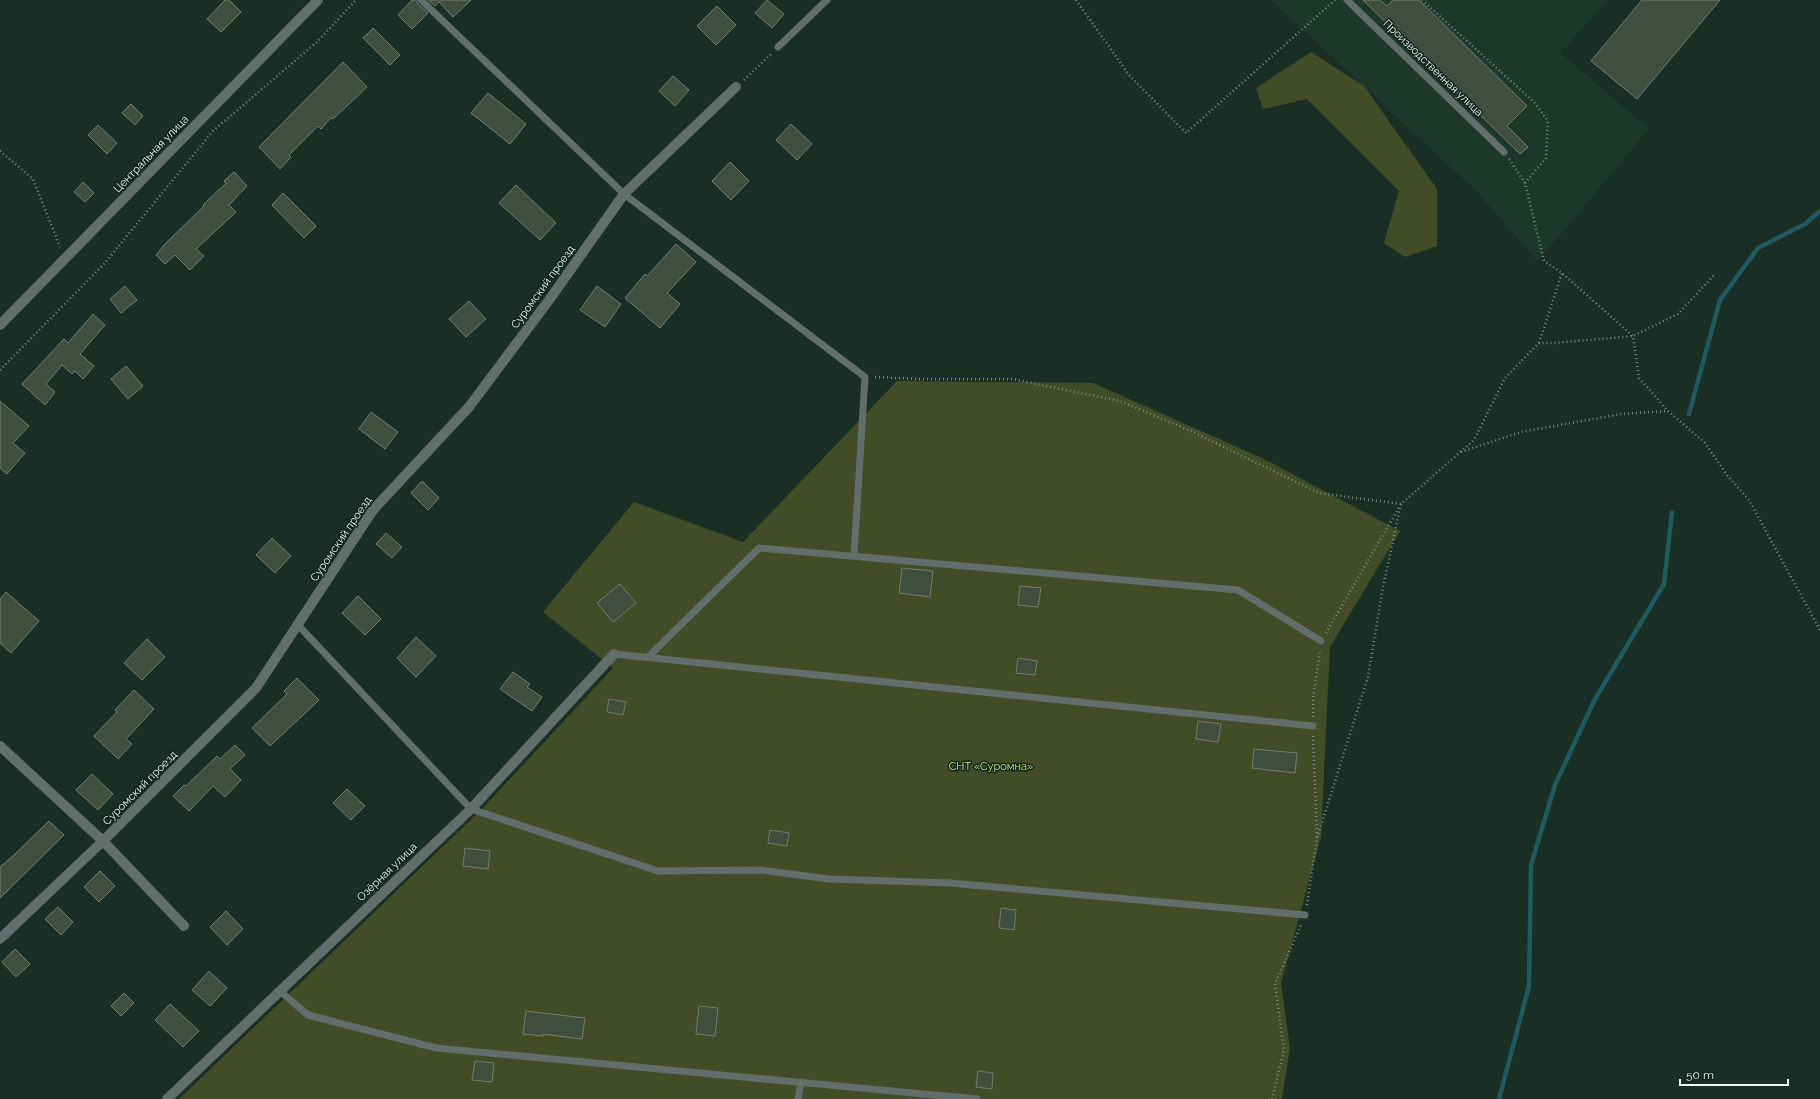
<svg xmlns="http://www.w3.org/2000/svg" width="1820" height="1099" viewBox="0 0 1820 1099" font-family="Raleway,sans-serif">
	<style>
		.built { fill: #1c382b }
		.green { fill: #424c26 }
		.lines { fill: none; stroke-linecap: round; stroke-linejoin: round }
		.stream { stroke: #20595f; stroke-width: 4.5 }
		.building { fill: #404e3e; stroke: #707f6e }
		.path { stroke: #7a8b83; stroke-width: 2.5; stroke-dasharray: 1 3; stroke-linecap: butt }
		.service { stroke: #626e6b; stroke-width: 7 }
		.minor { stroke: #626e6b; stroke-width: 10 }
		.labels { text-anchor: middle; dominant-baseline: central; stroke-width: 3; stroke-linejoin: round; paint-order: stroke }
		.street-label { font-size: 11px; fill: #ecf8f2; stroke: #10241a }
		.park-label { font-size: 11px; fill: #d1eb87; stroke: #10241a }
	</style>
	<rect width="100%" height="100%" fill="#192e24"/>
	<path class="built" d="M 1271,0 L 1607,0 L 1561,53 L 1649,129 L 1538,261 L 1477,192 Z"/>
	<path class="green" d="M 1311,52 L 1364,86 L 1437,189 L 1437,246 L 1405,257 L 1384,243 L 1399,191 L 1307,99 L 1263,109 L 1256,88 Z
		M 897,381 L 1093,383 L 1262,458 L 1400,531 L 1330,647 L 1321,837 L 1281,983 L 1290,1048 L 1282,1099 L 179,1099 L 482,809 L 613,668 L 543,612 L 634,502 L 743,542 Z"/>
	<g class="lines">
		<path class="stream" d="M 1689,414 L 1720,300 L 1758,248 L 1805,224 L 1820,211
			M 1499,1099 L 1529,986 L 1531,865 L 1555,785 L 1594,701 L 1664,584 L 1672,512"/>
	</g>
	<path class="building" d="M 225,0 L 229,0 L 241,12 L 221,32 L 207,19 Z
		M 412,0 L 416,0 L 418,4 L 428,13 L 412,29 L 398,15 Z
		M 428,0 L 471,0 L 453,17 L 439,2 L 435,6 Z
		M 767,0 L 784,14 L 772,28 L 755,13 Z
		M 1363,0 L 1380,0 L 1387,6 L 1393,0 L 1419,0 L 1527,106 L 1507,126 L 1528,147 L 1520,154 Z
		M 1642,0 L 1720,0 L 1637,99 L 1591,61 Z
		M 717,6 L 736,25 L 716,45 L 697,26 Z
		M 373,28 L 400,55 L 390,65 L 363,38 Z
		M 343,62 L 367,87 L 333,119 L 331,118 L 321,129 L 318,126 L 289,155 L 291,157 L 280,169 L 259,147 Z
		M 673,76 L 689,90 L 675,106 L 659,91 Z
		M 488,93 L 526,124 L 510,144 L 471,113 Z
		M 131,104 L 143,116 L 135,125 L 122,113 Z
		M 791,124 L 812,144 L 797,160 L 776,140 Z
		M 98,125 L 117,143 L 107,154 L 88,135 Z
		M 730,162 L 749,181 L 731,200 L 712,181 Z
		M 234,172 L 247,186 L 229,205 L 236,212 L 196,249 L 204,256 L 190,270 L 175,255 L 165,264 L 156,255 L 165,244 L 204,206 L 203,205 L 226,183 L 224,181 Z
		M 83,182 L 94,193 L 85,202 L 74,192 Z
		M 516,185 L 556,223 L 540,240 L 499,203 Z
		M 283,193 L 316,226 L 304,238 L 272,205 Z
		M 676,244 L 696,262 L 667,293 L 680,304 L 660,328 L 625,298 L 645,274 L 647,276 Z
		M 125,286 L 137,300 L 121,313 L 110,299 Z
		M 597,286 L 621,304 L 605,327 L 580,310 Z
		M 469,301 L 486,319 L 466,337 L 449,319 Z
		M 93,314 L 105,325 L 80,354 L 94,366 L 83,379 L 75,371 L 72,374 L 62,365 L 46,384 L 55,392 L 45,405 L 22,384 L 64,339 L 68,343 Z
		M 126,366 L 143,386 L 128,399 L 111,379 Z
		M 0,401 L 29,426 L 13,443 L 25,453 L 7,474 L 0,468 Z
		M 371,412 L 398,432 L 385,449 L 359,429 Z
		M 422,481 L 439,498 L 428,510 L 411,493 Z
		M 386,533 L 402,547 L 392,558 L 376,544 Z
		M 272,538 L 291,556 L 275,573 L 256,555 Z
		M 902,568 L 933,571 L 930,597 L 899,593 Z
		M 620,584 L 636,603 L 613,622 L 597,603 Z
		M 1020,586 L 1041,588 L 1038,607 L 1018,605 Z
		M 6,592 L 39,621 L 11,653 L 0,643 L 0,599 Z
		M 358,596 L 381,619 L 365,635 L 342,613 Z
		M 416,637 L 436,656 L 416,677 L 397,658 Z
		M 147,639 L 165,657 L 142,680 L 124,663 Z
		M 1018,658 L 1037,661 L 1035,675 L 1016,673 Z
		M 513,672 L 530,684 L 527,687 L 542,697 L 532,711 L 500,689 Z
		M 297,678 L 319,700 L 270,746 L 252,728 L 287,694 L 284,691 Z
		M 134,690 L 154,709 L 126,739 L 132,744 L 118,759 L 94,736 L 117,712 L 115,710 Z
		M 609,699 L 626,702 L 623,715 L 607,712 Z
		M 1198,721 L 1221,724 L 1218,742 L 1196,739 Z
		M 235,745 L 245,755 L 230,769 L 241,780 L 225,797 L 213,786 L 189,811 L 173,796 L 184,785 L 186,786 L 217,756 L 220,759 Z
		M 1254,749 L 1297,753 L 1295,773 L 1252,768 Z
		M 92,774 L 113,794 L 98,810 L 76,790 Z
		M 347,789 L 365,806 L 351,820 L 333,803 Z
		M 49,821 L 64,835 L 0,898 L 0,867 L 14,855 Z
		M 770,830 L 789,833 L 787,846 L 768,843 Z
		M 465,848 L 490,851 L 488,869 L 463,866 Z
		M 100,871 L 115,886 L 99,902 L 84,887 Z
		M 58,907 L 73,922 L 61,935 L 45,919 Z
		M 1001,908 L 1016,910 L 1014,930 L 999,928 Z
		M 226,911 L 243,929 L 227,945 L 210,927 Z
		M 15,949 L 30,964 L 16,977 L 2,962 Z
		M 209,971 L 227,988 L 210,1006 L 192,990 Z
		M 124,993 L 134,1003 L 121,1016 L 111,1006 Z
		M 170,1004 L 199,1031 L 183,1047 L 155,1020 Z
		M 699,1006 L 718,1008 L 715,1036 L 696,1034 Z
		M 526,1011 L 585,1018 L 582,1039 L 543,1034 L 543,1036 L 523,1034 Z
		M 475,1061 L 494,1063 L 492,1082 L 472,1080 Z
		M 978,1071 L 993,1073 L 992,1089 L 976,1087 Z"/>
	<g class="lines">
		<path class="path" d="M 1076,0 L 1129,75 L 1186,133 L 1335,0
			M 1422,0 L 1534,102 L 1548,121 L 1546,158 L 1525,183
			M 744,80 L 771,54
			M 0,151 L 33,179 L 60,247
			M 1509,159 L 1525,183 L 1544,261 L 1562,273 L 1633,336 L 1639,378 L 1668,411 L 1705,443 L 1727,475 L 1749,500 L 1820,630
			M 1539,343 L 1562,273
			M 0,370 L 104,264 L 213,131 L 317,42 L 356,0
			M 875,377 L 918,379 L 1012,379 L 1120,401 L 1193,432 L 1319,493 L 1401,504
			M 1461,452 L 1521,432 L 1621,414 L 1667,411
			M 1326,633 L 1401,504 L 1474,440 L 1505,378 L 1539,343 L 1554,343 L 1633,336 L 1678,314 L 1715,274
			M 1313,717 L 1313,698 L 1320,651
			M 1313,736 L 1317,838
			M 1307,905 L 1317,838 L 1368,677 L 1383,587 L 1400,508
			M 1272,1099 L 1284,1050 L 1275,984 L 1301,925"/>
		<path class="service" d="M 421,0 L 624,194 L 865,377 L 854,556
			M 1347,0 L 1504,152
			M 778,47 L 827,0
			M 298,625 L 471,809 L 658,871 L 760,870 L 829,879 L 950,883 L 1305,915
			M 614,654 L 1313,726
			M 648,657 L 759,548 L 1238,590 L 1321,641
			M 280,991 L 308,1015 L 436,1048 L 977,1099
			M 798,1099 L 801,1082"/>
		<path class="minor" d="M 0,325 L 318,0
			M 0,746 L 103,841 L 184,926
			M 0,939 L 103,841 L 256,688 L 373,510 L 469,407 L 552,296 L 624,194 L 736,87
			M 167,1099 L 471,809 L 614,654"/>
	</g>
	<g class="labels">
		<g class="street-label">
			<text transform="translate(1433 68) rotate(44)">Производственная улица</text>
			<text transform="translate(151 154) rotate(-46)">Центральная улица</text>
			<text transform="translate(543 287) rotate(-54)">Суромский проезд</text>
			<text transform="translate(341 539) rotate(-56)">Суромский проезд</text>
			<text transform="translate(140 788) rotate(-45)">Суромский проезд</text>
			<text transform="translate(387 872) rotate(-44)">Озёрная улица</text>
		</g>
		<g class="park-label">
			<text x="991" y="766">СНТ «Суромна»</text>
		</g>
	</g>
	<path d="M1680 1079v6h108v-6" fill="none" stroke="#ecf8f2" stroke-width="2"/>
	<text x="1686" y="1079" font-size="12" fill="#ecf8f2" stroke="#10241a" stroke-width="3" paint-order="stroke">50 m</text>
</svg>
